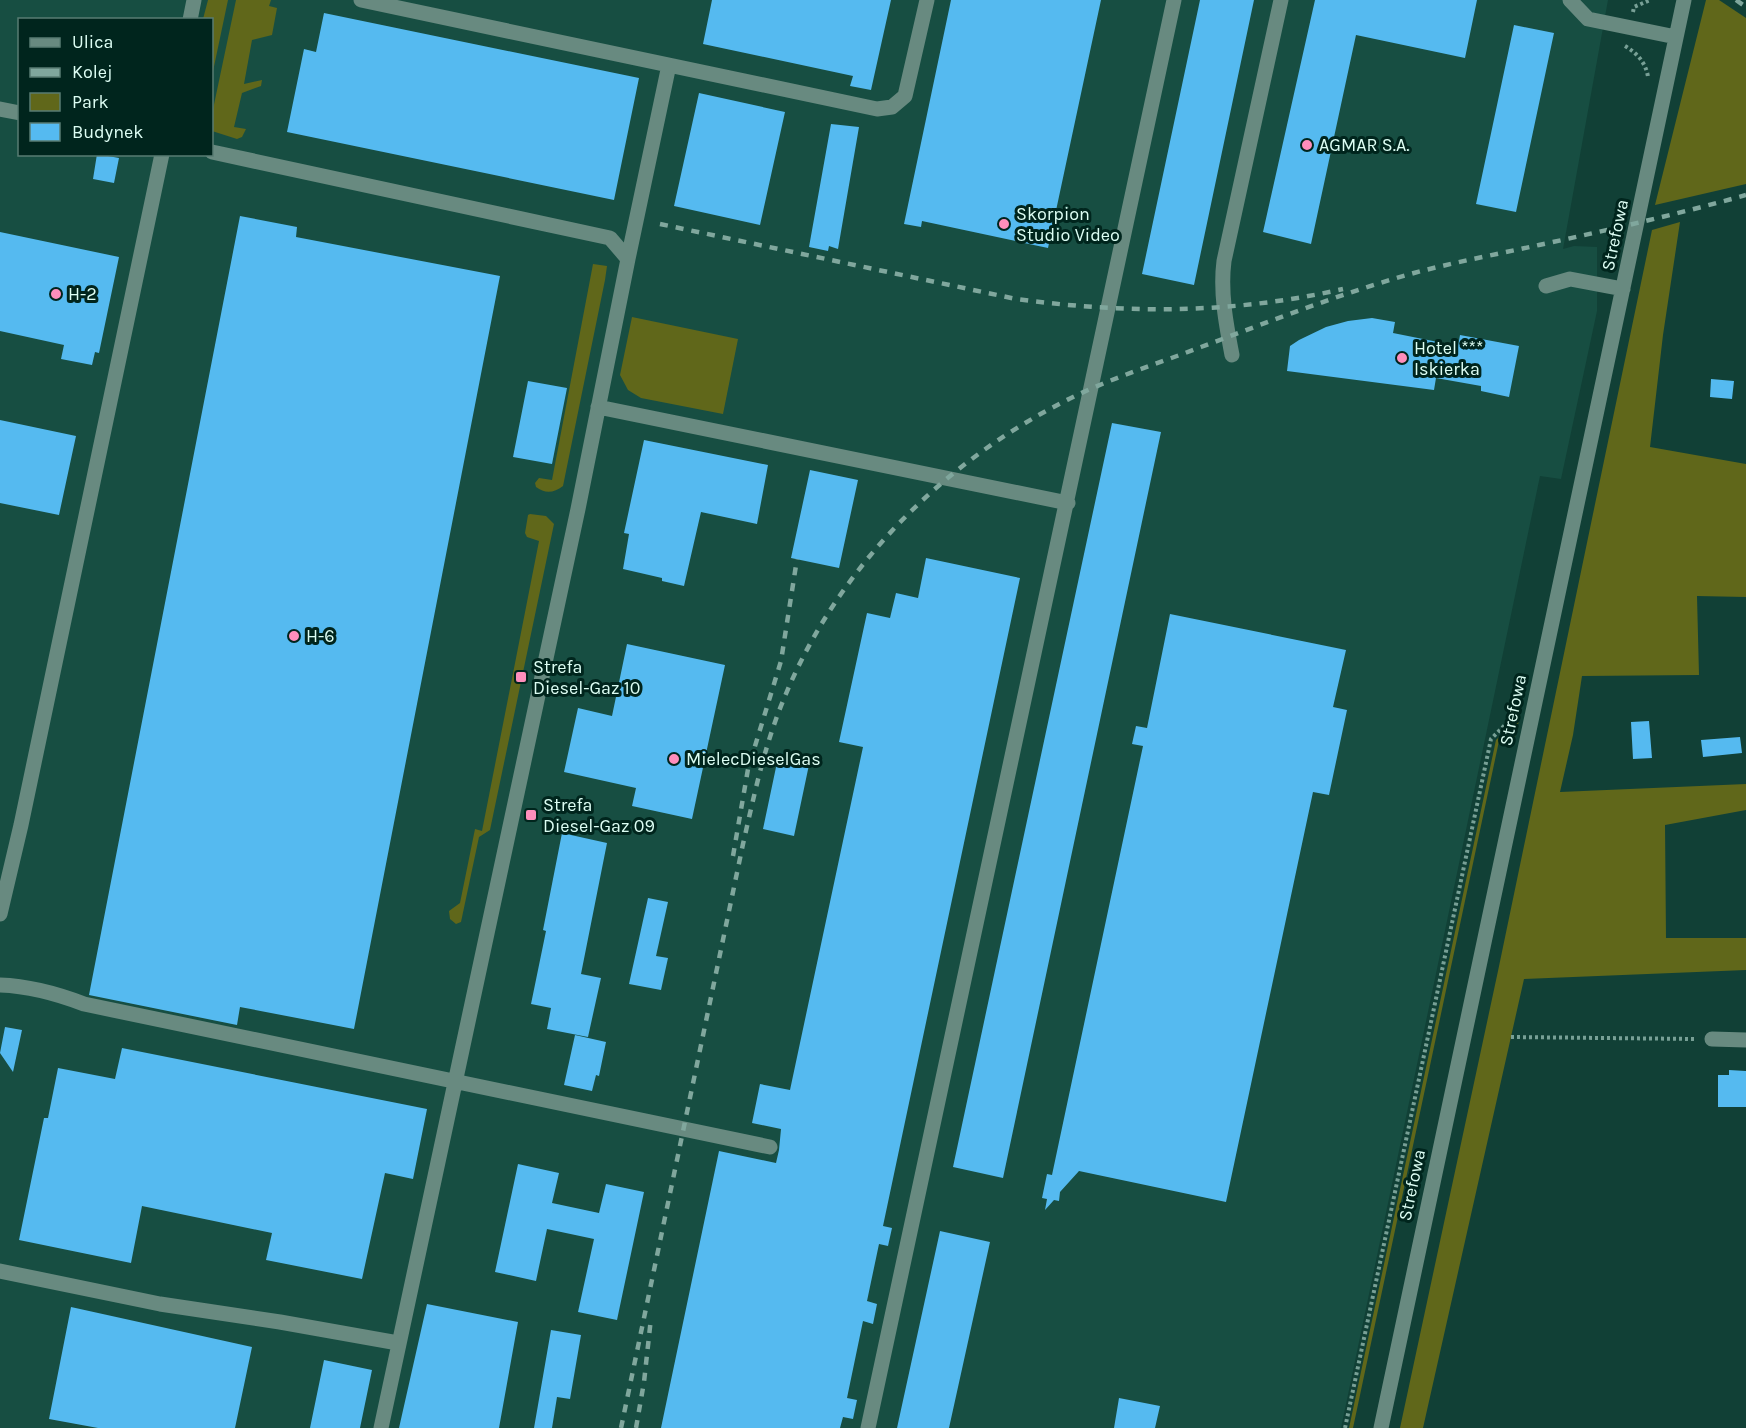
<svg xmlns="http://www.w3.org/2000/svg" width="1746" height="1428" viewBox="0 0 1746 1428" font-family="Karla,sans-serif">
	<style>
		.built { fill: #174e42; fill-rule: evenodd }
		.green { fill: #60671a }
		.building { fill: #55baf0 }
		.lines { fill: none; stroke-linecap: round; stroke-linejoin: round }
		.path { stroke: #78a096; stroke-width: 4; stroke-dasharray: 3 3; stroke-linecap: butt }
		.minor { stroke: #688a80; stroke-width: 15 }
		.rail { stroke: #80a79d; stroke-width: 4.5; stroke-dasharray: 8 8; stroke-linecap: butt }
		.poi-dot { fill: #fe8ebc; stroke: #00251d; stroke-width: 2 }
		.labels { text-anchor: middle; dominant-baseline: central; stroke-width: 6; stroke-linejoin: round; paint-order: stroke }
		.poi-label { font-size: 18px; fill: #ddfef4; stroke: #00251d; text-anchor: start }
		.street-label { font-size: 18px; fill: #ddfef4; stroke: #00251d }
	</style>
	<rect width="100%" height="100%" fill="#114036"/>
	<path class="built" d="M 0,0 L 1608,0 L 1563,249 L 1574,246 L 1597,247 L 1597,311 L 1561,479 L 1540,476 L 1341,1428 L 0,1428 ZM 20,20 L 212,20 L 212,154 L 20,154 Z"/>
	<path class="green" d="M 208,0 L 228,0 L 212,76 L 212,20 L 203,19 Z
		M 236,0 L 271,0 L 269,6 L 277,8 L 272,35 L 252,40 L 244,84 L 262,80 L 261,86 L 242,93 L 234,127 L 246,129 L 242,137 L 237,139 L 212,131 L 212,114 Z
		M 1706,0 L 1719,0 L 1746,18 L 1746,184 L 1655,205 Z
		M 1680,222 L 1663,335 L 1650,447 L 1746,464 L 1746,597 L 1697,596 L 1699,675 L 1582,676 L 1573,735 L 1560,792 L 1746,784 L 1746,810 L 1665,825 L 1666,938 L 1746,938 L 1746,970 L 1524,979 L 1423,1428 L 1400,1428 L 1498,971 L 1652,230 Z
		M 593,264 L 607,266 L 605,280 L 563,486 C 554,493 545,494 536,487 L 535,483 L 539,478 L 552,480 Z
		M 632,317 L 738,339 L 723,414 L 641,398 L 628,390 L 620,375 Z
		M 530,514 L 546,516 L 554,524 L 490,830 L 479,837 L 461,922 L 456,924 L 450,919 L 449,911 L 460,903 L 475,829 L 482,831 L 539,541 L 527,537 L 525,533 L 528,515 Z
		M 1520,716 L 1514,741 L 1511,742 L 1499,741 L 1353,1428 L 1349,1428 L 1496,740 Z"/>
	<path class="building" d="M 712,0 L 891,0 L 871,90 L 850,86 L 853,76 L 703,44 Z
		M 951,0 L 1101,0 L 1048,248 L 922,221 L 921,227 L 904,224 Z
		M 1200,0 L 1254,0 L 1194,285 L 1142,274 Z
		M 1315,0 L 1477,0 L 1465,58 L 1356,35 L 1311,244 L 1263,232 Z
		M 324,13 L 639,78 L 614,200 L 287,132 L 304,49 L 316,52 Z
		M 1514,25 L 1554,33 L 1516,212 L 1476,204 Z
		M 699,93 L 785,112 L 760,225 L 674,206 Z
		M 831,124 L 859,127 L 838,249 L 829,246 L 828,251 L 809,247 Z
		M 97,154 L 119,158 L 114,183 L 93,179 Z
		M 240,216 L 297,227 L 296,237 L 500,276 L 354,1029 L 240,1007 L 237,1025 L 89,995 Z
		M 0,232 L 119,257 L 99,353 L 95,352 L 92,365 L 61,359 L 64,345 L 0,331 Z
		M 1372,318 L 1395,322 L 1393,333 L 1458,346 L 1460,335 L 1519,346 L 1509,397 L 1481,391 L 1481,386 L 1436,378 L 1434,390 L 1287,371 L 1290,346 L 1299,340 L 1326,327 L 1348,321 Z
		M 1711,379 L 1734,381 L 1732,399 L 1710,397 Z
		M 528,381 L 567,388 L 552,464 L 513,457 Z
		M 0,420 L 76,436 L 59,515 L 0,503 Z
		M 1112,423 L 1161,432 L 1003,1178 L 953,1167 Z
		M 644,440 L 768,465 L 757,524 L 701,512 L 684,586 L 662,581 L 662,578 L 623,569 L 629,534 L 624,533 Z
		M 810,470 L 858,480 L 839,568 L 791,558 Z
		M 926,558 L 1020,578 L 883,1226 L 892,1228 L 888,1246 L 879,1244 L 867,1301 L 877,1304 L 873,1324 L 863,1321 L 847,1398 L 857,1400 L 853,1419 L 843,1417 L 840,1428 L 661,1428 L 719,1151 L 776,1163 L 779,1150 L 781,1129 L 752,1123 L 760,1084 L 790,1090 L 863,747 L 839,742 L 867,613 L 890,618 L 896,593 L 918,598 Z
		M 1170,614 L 1346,650 L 1333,707 L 1347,710 L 1329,795 L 1313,792 L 1226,1202 L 1079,1171 L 1060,1192 L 1059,1201 L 1054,1200 L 1045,1210 L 1047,1199 L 1042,1198 L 1047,1174 L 1052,1175 L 1143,746 L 1132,744 L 1136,726 L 1147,728 Z
		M 627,644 L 725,665 L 692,819 L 632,806 L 636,788 L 564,772 L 578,708 L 612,716 Z
		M 1649,721 L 1652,758 L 1633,759 L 1631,722 Z
		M 1740,737 L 1742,753 L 1703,757 L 1701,740 Z
		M 779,753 L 810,760 L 794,836 L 763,829 Z
		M 562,833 L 607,843 L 581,974 L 601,978 L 588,1037 L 547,1029 L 551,1008 L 531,1004 L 546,931 L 543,930 Z
		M 648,898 L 668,902 L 656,956 L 668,958 L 661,990 L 629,984 Z
		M 5,1027 L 22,1030 L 13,1072 L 0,1053 Z
		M 575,1035 L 606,1042 L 599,1076 L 596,1075 L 592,1091 L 564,1085 Z
		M 122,1048 L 427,1109 L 413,1179 L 385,1173 L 362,1279 L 266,1260 L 272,1233 L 142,1206 L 131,1263 L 19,1240 L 44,1118 L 48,1118 L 58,1068 L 115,1079 Z
		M 1729,1070 L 1746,1071 L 1746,1107 L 1718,1107 L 1718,1075 L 1729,1075 Z
		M 518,1164 L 559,1173 L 552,1203 L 599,1213 L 606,1184 L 644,1192 L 617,1320 L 578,1312 L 594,1239 L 547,1229 L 536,1281 L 495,1272 Z
		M 940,1231 L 990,1242 L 949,1428 L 897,1428 Z
		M 427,1304 L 518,1322 L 499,1428 L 399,1428 Z
		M 71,1307 L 252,1347 L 235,1428 L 98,1428 L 49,1419 Z
		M 551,1330 L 581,1335 L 570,1399 L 557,1397 L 552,1428 L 534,1428 Z
		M 324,1360 L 372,1370 L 360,1428 L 310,1428 Z
		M 1119,1398 L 1160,1406 L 1155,1428 L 1114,1428 Z"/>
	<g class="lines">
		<path class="path" d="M 1633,12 L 1634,7 L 1650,0
			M 1625,46 C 1637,53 1646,63 1648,77
			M 1511,1037 L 1696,1039
			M 1345,1428 L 1491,739 L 1513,717"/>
		<path class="minor" d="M 361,0 L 877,109 L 892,107 L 905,96 L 927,0
			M 1570,0 L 1588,19 L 1676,37
			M 190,20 L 194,0
			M 0,109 L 20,113
			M 212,152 L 610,238 L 628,259 L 578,509 L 381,1428
			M 628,259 L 669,65
			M 1546,286 L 1570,279 L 1623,289
			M 1232,355 C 1226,324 1220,292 1224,261 L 1281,0
			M 598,407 L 1068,503
			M 0,914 L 21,825 L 162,154
			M 0,985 C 28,986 58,994 84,1004 L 770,1147
			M 1712,1039 L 1746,1040
			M 0,1271 L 160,1304 L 280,1322 L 398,1343
			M 868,1428 L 1174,0
			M 1381,1428 L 1684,0"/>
		<path class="rail" d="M 1736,0 L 1746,7
			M 660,224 L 1016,299 C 1128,314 1232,314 1343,289
			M 733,856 L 748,769 L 781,661 L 797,559
			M 621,1428 L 743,844 C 754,796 764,747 783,701 C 836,569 942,462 1069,399 C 1111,378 1157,364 1201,347 C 1271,321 1342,293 1414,273 C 1455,262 1498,254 1539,245 C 1609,230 1678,214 1746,195
			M 636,1428 L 644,1382 L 651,1318"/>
	</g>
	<g class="poi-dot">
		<circle cx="1307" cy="145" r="6"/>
		<circle cx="1004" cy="224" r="6"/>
		<circle cx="56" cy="294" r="6"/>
		<circle cx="1402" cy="358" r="6"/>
		<circle cx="294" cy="636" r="6"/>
		<rect x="515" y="671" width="12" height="12" rx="3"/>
		<circle cx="674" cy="759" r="6"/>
		<rect x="525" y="809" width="12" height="12" rx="3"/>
	</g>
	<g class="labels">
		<g class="poi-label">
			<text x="1319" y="145">AGMAR S.A.</text>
			<text x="1016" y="214">Skorpion<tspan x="1016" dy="21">Studio Video</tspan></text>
			<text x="68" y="294">H-2</text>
			<text x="1414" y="348">Hotel ***<tspan x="1414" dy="21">Iskierka</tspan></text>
			<text x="306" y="636">H-6</text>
			<text x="533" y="667">Strefa<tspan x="533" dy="21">Diesel-Gaz 10</tspan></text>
			<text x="686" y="759">MielecDieselGas</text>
			<text x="543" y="805">Strefa<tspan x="543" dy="21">Diesel-Gaz 09</tspan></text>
		</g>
		<g class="street-label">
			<text transform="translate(1615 235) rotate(-78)">Strefowa</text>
			<text transform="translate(1513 710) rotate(-78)">Strefowa</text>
			<text transform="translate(1412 1185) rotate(-78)">Strefowa</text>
		</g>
	</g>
	<rect x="18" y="18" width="195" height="138" fill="#00251d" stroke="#587c73" stroke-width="1.5"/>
	<rect x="30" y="38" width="30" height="9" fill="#688a80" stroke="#587c73" stroke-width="1.5"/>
	<text x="72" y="48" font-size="18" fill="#ddfef4">Ulica</text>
	<rect x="30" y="68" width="30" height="9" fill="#80a79d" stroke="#587c73" stroke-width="1.5"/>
	<text x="72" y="78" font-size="18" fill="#ddfef4">Kolej</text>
	<rect x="30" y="93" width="30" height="18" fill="#60671a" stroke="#587c73" stroke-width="1.5"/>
	<text x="72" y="108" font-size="18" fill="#ddfef4">Park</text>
	<rect x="30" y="123" width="30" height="18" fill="#55baf0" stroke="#587c73" stroke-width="1.5"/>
	<text x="72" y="138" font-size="18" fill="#ddfef4">Budynek</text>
</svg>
